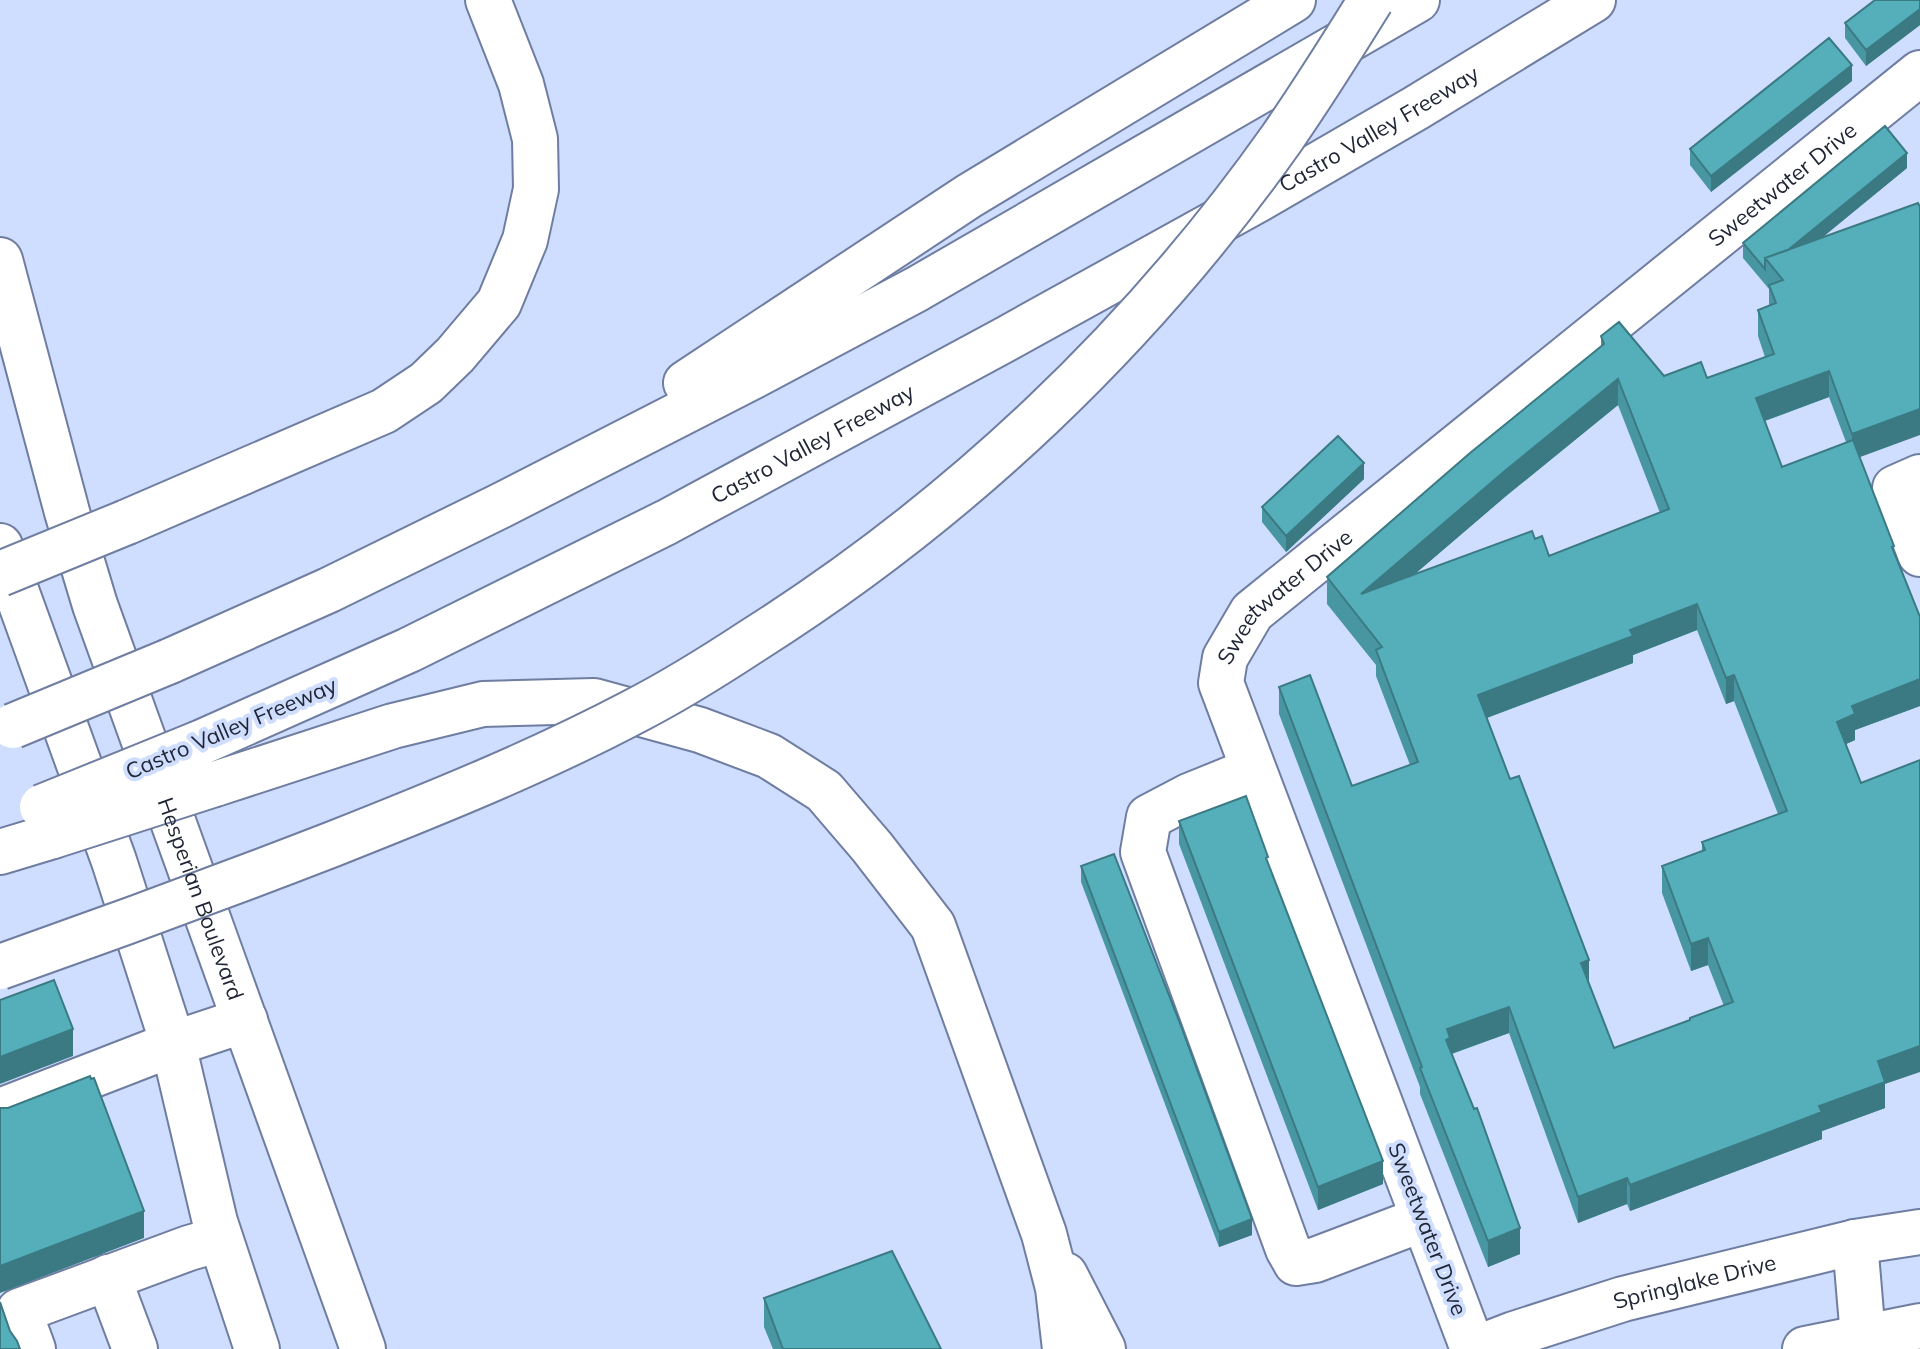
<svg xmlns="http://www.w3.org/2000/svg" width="1920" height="1349" viewBox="0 0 1920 1349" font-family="Mulish,sans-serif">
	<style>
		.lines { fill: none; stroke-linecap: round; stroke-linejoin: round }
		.minor-casing { stroke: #6e7da1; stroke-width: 48 }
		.major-casing { stroke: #6e7da1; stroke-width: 48 }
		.highway-casing { stroke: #6e7da1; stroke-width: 48 }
		.minor { stroke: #fff; stroke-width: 44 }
		.major { stroke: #fff; stroke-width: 44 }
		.highway { stroke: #fff; stroke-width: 44 }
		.highway-bridge-casing { stroke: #6e7da1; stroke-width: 48; stroke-linecap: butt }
		.highway-bridge { stroke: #fff; stroke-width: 44 }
		.wall { fill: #4896a1; fill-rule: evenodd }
		.shaded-wall { fill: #3b7a83 }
		.building { fill: #54afbb; stroke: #3b7a83; stroke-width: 2; fill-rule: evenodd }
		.labels { text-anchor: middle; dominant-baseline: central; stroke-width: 8; stroke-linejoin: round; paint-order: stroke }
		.street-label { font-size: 22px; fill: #202635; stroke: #cfdefe }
	</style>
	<rect width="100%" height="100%" fill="#cfdefe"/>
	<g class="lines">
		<defs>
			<g id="minor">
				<path d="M 1920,477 L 1895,488 L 1920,554"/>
				<path d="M 1253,770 L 1189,796 L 1149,817 L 1143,852 L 1288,1249 L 1296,1263 L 1315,1260 L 1423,1219"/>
				<path d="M 0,1111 L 173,1044 L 245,1020"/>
				<path d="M 1855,1242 L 1863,1337 L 1867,1349"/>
				<path d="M 108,1277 L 135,1349"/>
				<path d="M 33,1349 L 19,1311 L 189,1248 L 220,1239"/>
				<path id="s1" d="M 1473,1349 L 1221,683 L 1225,658 L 1252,612 L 1920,73"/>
				<path id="s2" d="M 1475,1349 L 1514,1334 L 1623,1299 L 1855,1242 L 1920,1232"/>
				<path d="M 1805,1349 L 1920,1326"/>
			</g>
			<g id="major">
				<path id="s3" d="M 0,260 L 67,512 L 95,605 L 363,1349"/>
				<path d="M 0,546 L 114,861 L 173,1044 L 215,1222 L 257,1349"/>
			</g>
			<g id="highway">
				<path d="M 686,383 L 969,196 L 1293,0"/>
				<path d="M 127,522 L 384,411 L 426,383 L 455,355 L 499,303 L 525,240 L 536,189 L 535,139 L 521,84 L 488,0"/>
				<path d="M 170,661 L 329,590 L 500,506 L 748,379 L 917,289 L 1417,0"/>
				<path id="s4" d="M 200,743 L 409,650 L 667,522 L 1006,339 L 1259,199 L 1416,108 L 1593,0"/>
				<path d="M 215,784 L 393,726 L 483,704 L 594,701 L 700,730 L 769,756 L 824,791 L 872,847 L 933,926 L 1044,1234 L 1058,1288 L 1065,1349"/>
				<path d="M 0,852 L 53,836"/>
				<path d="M 1065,1275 L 1103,1349"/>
			</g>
		</defs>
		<use href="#minor" class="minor-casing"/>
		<use href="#major" class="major-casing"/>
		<use href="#highway" class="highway-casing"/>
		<use href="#minor" class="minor"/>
		<use href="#major" class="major"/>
		<use href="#highway" class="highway"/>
		<defs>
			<path id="highway-bridge" d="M 0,574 L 127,522
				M 13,726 L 170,661
				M 42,807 L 200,743
				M 53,836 L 215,784
				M 0,967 C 111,928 222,887 333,844 C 434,804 536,763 633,712 C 674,691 714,666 752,641 C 959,510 1140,339 1282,138 C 1313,93 1342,47 1371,0"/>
		</defs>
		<use href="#highway-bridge" class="highway-bridge-casing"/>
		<use href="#highway-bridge" class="highway-bridge"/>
	</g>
	<path class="wall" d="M 1920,0 L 1920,25 L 1866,66 L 1845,38 L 1845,23 Z
		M 1852,81 L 1711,192 L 1690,165 L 1690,149 Z
		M 1907,168 L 1822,237 L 1860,457 L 1894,551 L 1920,617 L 1920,706 L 1855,730 L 1855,740 L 1846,744 L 1885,1084 L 1885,1108 L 1825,1130 L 1822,1131 L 1822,1139 L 1630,1211 L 1627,1204 L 1578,1223 L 1509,1033 L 1452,1054 L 1520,1254 L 1488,1267 L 1420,1094 L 1420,1087 L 1279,714 L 1279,687 L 1352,786 L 1410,765 L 1376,676 L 1376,665 L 1327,604 L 1327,577 L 1601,346 L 1601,336 L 1664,376 L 1707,378 L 1765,357 L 1758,336 L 1758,310 L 1769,306 L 1769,289 L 1743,258 L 1743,243 ZM 1829,397 L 1846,442 L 1782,467 L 1765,421 ZM 1618,405 L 1660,513 L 1549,556 L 1535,539 L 1415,574 L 1506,496 ZM 1697,630 L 1726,704 L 1734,701 L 1778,814 L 1702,842 L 1702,851 L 1662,866 L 1662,893 L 1691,971 L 1708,965 L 1724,1006 L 1690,1021 L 1614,1048 L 1487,718 L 1633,663 L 1633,655 Z
		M 1364,479 L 1286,552 L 1262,522 L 1262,507 Z
		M 1179,821 L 1268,865 L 1383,1184 L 1318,1210 L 1179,844 Z
		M 1081,866 L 1252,1235 L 1219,1247 L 1081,882 Z
		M 764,1298 L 941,1349 L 773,1349 L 764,1327 Z"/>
	<path class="shaded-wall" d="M 1920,9 L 1920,25 L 1866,66 L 1866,50 Z
		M 1852,65 L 1852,81 L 1711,192 L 1711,176 Z
		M 1907,153 L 1907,168 L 1778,274 L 1770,265 Z
		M 1829,371 L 1829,397 L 1756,424 L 1756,398 Z
		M 1618,379 L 1618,405 L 1506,496 L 1361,620 L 1361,594 L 1506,470 Z
		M 1920,409 L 1920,435 L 1852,460 L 1852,434 Z
		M 1364,463 L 1364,479 L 1286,552 L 1286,536 Z
		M 1697,604 L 1697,630 L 1633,655 L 1633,663 L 1478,721 L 1478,695 L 1630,630 Z
		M 1734,675 L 1734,701 L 1726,704 L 1726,678 Z
		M 1920,679 L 1920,706 L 1855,730 L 1855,740 L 1837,748 L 1837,722 L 1852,706 Z
		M 1708,938 L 1708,965 L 1691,971 L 1691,944 Z
		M 1589,960 L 1589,986 L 1581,963 Z
		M 1509,1007 L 1509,1033 L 1450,1054 L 1446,1066 L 1447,1029 Z
		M 73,1029 L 73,1056 L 0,1084 L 0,1057 Z
		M 1920,1046 L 1920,1072 L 1885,1084 L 1885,1108 L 1825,1130 L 1822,1131 L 1822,1139 L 1630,1211 L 1630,1185 L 1819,1106 L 1878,1061 Z
		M 1383,1161 L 1383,1184 L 1318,1210 L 1318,1187 Z
		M 1627,1178 L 1627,1204 L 1578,1223 L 1578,1197 Z
		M 144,1211 L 144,1238 L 0,1293 L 0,1266 Z
		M 1252,1219 L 1252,1235 L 1219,1247 L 1219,1232 Z
		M 1520,1228 L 1520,1254 L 1488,1267 L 1488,1241 Z"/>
	<path class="building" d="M 1875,0 L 1920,0 L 1920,9 L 1866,50 L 1845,23 Z
		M 1829,38 L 1852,65 L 1711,176 L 1690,149 Z
		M 1885,126 L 1907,153 L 1788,250 L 1765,258 L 1765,269 L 1743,243 Z
		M 1918,203 L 1920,207 L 1920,409 L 1852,434 L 1829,371 L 1756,398 L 1782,467 L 1853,440 L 1894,546 L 1892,547 L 1920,617 L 1920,679 L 1852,706 L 1855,714 L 1837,722 L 1861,783 L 1920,760 L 1920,1046 L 1878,1061 L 1885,1082 L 1825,1104 L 1819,1106 L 1822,1112 L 1630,1185 L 1627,1178 L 1578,1197 L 1509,1007 L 1447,1029 L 1450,1038 L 1446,1040 L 1474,1109 L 1477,1108 L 1520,1228 L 1488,1241 L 1420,1068 L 1422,1067 L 1279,687 L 1310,675 L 1352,786 L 1418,762 L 1376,650 L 1382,647 L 1327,577 L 1470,453 L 1604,344 L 1601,336 L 1619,322 L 1664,376 L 1701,362 L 1707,378 L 1774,354 L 1758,310 L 1776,303 L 1769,285 L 1783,280 L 1765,258 ZM 1618,379 L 1669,509 L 1549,556 L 1542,536 L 1535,539 L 1532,531 L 1361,594 L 1506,470 ZM 1697,604 L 1726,678 L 1734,675 L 1787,811 L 1702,842 L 1705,850 L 1662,866 L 1691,944 L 1708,938 L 1733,1002 L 1690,1018 L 1690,1020 L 1614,1048 L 1581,963 L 1589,960 L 1519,776 L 1510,779 L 1478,695 L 1633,636 L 1630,630 Z
		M 1338,436 L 1364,463 L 1286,536 L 1262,507 Z
		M 1246,796 L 1268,857 L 1266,858 L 1383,1161 L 1318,1187 L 1179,821 Z
		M 1114,854 L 1181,1026 L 1252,1219 L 1219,1232 L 1081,866 Z
		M 54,980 L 73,1029 L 0,1057 L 0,1000 Z
		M 90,1076 L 91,1079 L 94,1078 L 144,1211 L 0,1266 L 0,1108 L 8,1108 Z
		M 892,1251 L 941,1349 L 783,1349 L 764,1298 Z
		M 0,1302 L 10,1331 L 17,1341 L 20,1349 L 0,1349 Z"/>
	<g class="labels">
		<g class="street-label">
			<text stroke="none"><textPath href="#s4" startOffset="1330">Castro Valley Freeway</textPath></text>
			<text stroke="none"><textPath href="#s1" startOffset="1472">Sweetwater Drive</textPath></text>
			<text stroke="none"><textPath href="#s4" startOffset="682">Castro Valley Freeway</textPath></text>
			<text stroke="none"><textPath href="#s1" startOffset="824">Sweetwater Drive</textPath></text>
			<text transform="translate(231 728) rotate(-23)">Castro Valley Freeway</text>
			<text stroke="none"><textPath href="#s3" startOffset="670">Hesperian Boulevard</textPath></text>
			<text transform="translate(1428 1229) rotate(69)">Sweetwater Drive</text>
			<text stroke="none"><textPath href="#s2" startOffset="230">Springlake Drive</textPath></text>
		</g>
	</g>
</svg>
